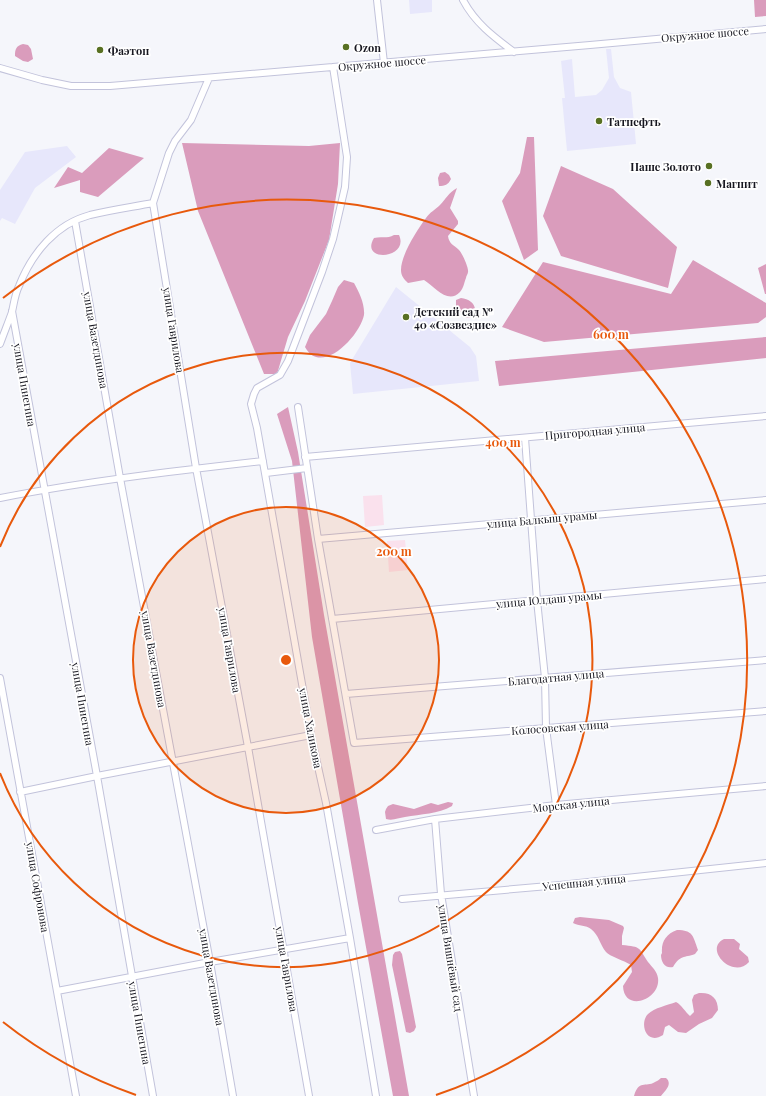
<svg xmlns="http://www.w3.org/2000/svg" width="766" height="1096" viewBox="0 0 766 1096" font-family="'Playfair Display',serif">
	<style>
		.built { fill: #e7e7fb }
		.green { fill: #fae1ed }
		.forest { fill: #da9cbc }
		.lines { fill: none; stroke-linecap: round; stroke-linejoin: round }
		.minor-casing { stroke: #c2c3db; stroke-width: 8 }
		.minor { stroke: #fff; stroke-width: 6 }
		.ring { fill: none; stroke: #e8590c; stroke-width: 2 }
		.poi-dot { fill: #587022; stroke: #fff; stroke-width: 1.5 }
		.labels { text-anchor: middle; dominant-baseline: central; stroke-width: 3.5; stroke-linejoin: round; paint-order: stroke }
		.street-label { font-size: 11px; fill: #171720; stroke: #fff }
		.poi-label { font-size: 11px; font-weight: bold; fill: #171720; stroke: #fff; text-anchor: start }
		.centre { fill: #e8590c; stroke: #fff; stroke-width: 2 }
		.ring-label { font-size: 12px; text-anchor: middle; font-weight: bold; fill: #e8590c; stroke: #fff; stroke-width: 3.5; stroke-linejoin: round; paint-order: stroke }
	</style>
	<rect width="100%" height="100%" fill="#f5f6fb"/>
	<path class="built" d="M 409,0 L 432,0 L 432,12 L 410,14 Z
		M 606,49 L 611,49 L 614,77 L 620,88 L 631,92 L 636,144 L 567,151 L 562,98 L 565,98 L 561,61 L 572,59 L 575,97 L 596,95 L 602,90 L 609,78 Z
		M 67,146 L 76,157 L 35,188 L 15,224 L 2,218 L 0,221 L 0,190 L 25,152 Z
		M 396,287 L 470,347 L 476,356 L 479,381 L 353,394 L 350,363 Z"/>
	<path class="green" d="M 382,495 L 384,525 L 365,527 L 363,496 Z
		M 405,540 L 408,570 L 389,572 L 387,541 Z"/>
	<path class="forest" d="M 754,0 L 766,0 L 766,16 L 755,17 Z
		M 23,44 L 28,45 L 31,49 L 33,59 L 28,62 L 23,61 L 15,56 C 15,49 16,46 23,44 Z
		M 527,137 L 534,137 L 538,250 L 524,260 L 502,201 L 520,173 Z
		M 182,143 L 309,146 L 340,143 L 338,184 L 329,240 L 305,301 L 288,337 L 277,374 L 264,374 L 198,211 Z
		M 109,148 L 144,158 L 98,197 L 80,192 L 80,180 L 54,188 L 68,167 L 82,173 Z
		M 561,166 L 613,189 L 677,247 L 668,288 L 561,256 L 543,216 Z
		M 445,172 L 449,175 L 451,179 C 448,185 445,186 439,186 L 438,178 L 440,173 Z
		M 457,188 L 450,208 L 458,221 L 458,224 L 448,236 C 449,244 454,245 459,250 C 462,253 469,268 468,272 C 468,274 466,276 466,278 C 464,283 464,287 460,292 C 448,305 435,287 424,280 L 408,283 C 404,279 401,276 401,270 C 401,255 417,230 426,218 C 430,212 435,210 440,205 C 446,199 448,193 457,188 Z
		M 394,235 L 399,235 C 410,259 359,263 374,238 C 381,236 387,239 394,235 Z
		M 693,260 L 766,303 L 766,317 L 758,323 L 544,342 L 502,327 L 543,262 L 671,294 Z
		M 766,264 L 766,294 L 765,294 L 758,268 Z
		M 344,280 L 354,283 C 359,292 365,304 364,315 C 360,336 321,377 305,347 L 310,335 L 326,314 L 332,301 L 338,287 Z
		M 461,298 C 472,299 481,309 470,318 L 465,317 L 456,306 L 456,300 Z
		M 766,337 L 766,358 L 499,386 L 495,361 Z
		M 288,407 L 298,452 L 324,615 L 409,1096 L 393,1096 L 358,903 L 312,637 L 292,461 L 277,414 Z
		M 448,802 L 453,803 L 452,806 C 438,814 421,814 405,817 C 398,818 393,821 386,819 L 385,812 L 386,809 L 388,806 L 393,804 L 414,809 L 431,803 L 438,805 Z
		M 580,917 L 609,920 L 623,926 L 624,928 L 622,936 L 622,945 C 642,947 638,947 648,962 C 652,967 657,971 658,978 C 661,1000 624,1013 623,986 L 632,972 L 631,965 C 625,961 609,956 606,952 C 600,945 599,935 591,929 C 586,925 579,926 573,923 L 575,918 Z
		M 677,930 C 693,930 693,936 698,950 L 695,954 C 684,958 680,955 673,967 C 665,969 661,962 661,955 L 662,953 C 661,942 666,934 677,930 Z
		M 724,939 L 734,939 L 740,944 L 739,949 L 748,957 L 749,962 C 733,980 703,949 724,939 Z
		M 400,951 L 402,954 L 416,1027 L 414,1031 L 410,1033 L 406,1032 L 405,1027 L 392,965 L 393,955 L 395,952 Z
		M 699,993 C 711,992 718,998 718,1010 L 712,1018 L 699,1024 L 686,1033 L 678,1032 L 669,1025 L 665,1027 L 663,1035 C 646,1046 639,1023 648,1014 C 654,1008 668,1005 676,1002 C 682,1005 685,1012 690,1016 L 694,1012 L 692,1000 L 694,995 Z
		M 661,1078 L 666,1078 C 673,1084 665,1091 661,1096 L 634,1096 C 639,1079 645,1088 655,1082 C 657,1081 659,1080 661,1078 Z"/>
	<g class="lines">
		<defs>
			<path id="minor" d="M 377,0 L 384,63
				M 463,0 C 475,23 494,37 514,52
				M 333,67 L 347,157 L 345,187 L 333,239 L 322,272 L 288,361 L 280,375 L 257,388 L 254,394 L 251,404 L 257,428 L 311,735 L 326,803 L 350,938 L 376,1096
				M 0,68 L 42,80 L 71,86 L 110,86 L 590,45 L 766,29
				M 153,203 L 196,468 L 248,747 L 309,1096
				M 75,221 L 120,478 L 210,962 L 233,1096
				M 12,311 L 97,776 L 153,1096
				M 0,344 C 4,333 8,323 12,312 C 14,303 15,294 19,286 C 32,253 56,224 90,215 C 111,210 132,207 153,203 L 169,153 L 175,141 L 191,120 L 209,78
				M 298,407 L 318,539 L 354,743 L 766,711
				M 525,438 L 537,600 L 545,678 L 546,728 L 556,805
				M 305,457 L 766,416
				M 266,473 L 307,468
				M 0,498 C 87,481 175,471 263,461
				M 318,539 L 766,500
				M 332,619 L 766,579
				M 0,678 L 76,1096
				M 346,694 L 766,660
				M 20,792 L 97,776 L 311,735
				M 435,819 L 441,894 L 474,1096
				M 376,830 L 435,819 L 556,805 L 766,786
				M 402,899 L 560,885 L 766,863
				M 57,991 L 210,962 L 350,938"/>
		</defs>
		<use href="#minor" class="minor-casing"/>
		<use href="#minor" class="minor"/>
	</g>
	<circle cx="286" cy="660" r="153" fill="#e8590c" fill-opacity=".12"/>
	<g class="ring">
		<circle cx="286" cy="660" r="153"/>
		<path d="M0 547A307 307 0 1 1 0 773"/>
		<path d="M136 1095A460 460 0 0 1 3 1022M3 298A460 460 0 1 1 436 1095"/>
	</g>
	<g class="poi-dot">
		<circle cx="346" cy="47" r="4"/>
		<circle cx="100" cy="50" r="4"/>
		<circle cx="599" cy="121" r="4"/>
		<circle cx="709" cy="166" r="4"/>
		<circle cx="708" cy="183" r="4"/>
		<circle cx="406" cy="317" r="4"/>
	</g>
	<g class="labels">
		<g class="street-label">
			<text transform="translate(705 34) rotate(-5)">Окружное шоссе</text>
			<text transform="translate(382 63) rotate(-5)">Окружное шоссе</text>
			<text transform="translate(174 330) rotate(81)">улица Гаврилова</text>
			<text transform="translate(96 340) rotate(80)">улица Вазетдинова</text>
			<text transform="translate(25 385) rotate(80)">улица Пинегина</text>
			<text transform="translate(595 431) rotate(-5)">Пригородная улица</text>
			<text transform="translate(542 519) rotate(-5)">улица Балкыш урамы</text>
			<text transform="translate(549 599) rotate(-5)">улица Юлдаш урамы</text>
			<text transform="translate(230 650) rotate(80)">улица Гаврилова</text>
			<text transform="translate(154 659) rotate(80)">улица Вазетдинова</text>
			<text transform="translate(556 677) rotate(-5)">Благодатная улица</text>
			<text transform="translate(83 704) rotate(80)">улица Пинегина</text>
			<text transform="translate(560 727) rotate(-4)">Колосовская улица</text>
			<text transform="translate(311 728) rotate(79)">улица Халикова</text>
			<text transform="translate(571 804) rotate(-6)">Морская улица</text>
			<text transform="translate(584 882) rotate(-6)">Успешная улица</text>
			<text transform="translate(38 887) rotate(80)">улица Софронова</text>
			<text transform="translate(451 958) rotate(81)">улица Вишнёвый сад</text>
			<text transform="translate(287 969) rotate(80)">улица Гаврилова</text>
			<text transform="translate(212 977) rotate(80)">улица Вазетдинова</text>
			<text transform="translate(140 1023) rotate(80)">улица Пинегина</text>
		</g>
		<g class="poi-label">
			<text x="354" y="47">Ozon</text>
			<text x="108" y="50">Фаэтон</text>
			<text x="607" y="121">Татнефть</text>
			<text x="701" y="166" text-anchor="end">Наше Золото</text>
			<text x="716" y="183">Магнит</text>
			<text x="414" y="311">Детский сад №<tspan x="414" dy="13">40 «Созвездие»</tspan></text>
		</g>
	</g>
	<circle cx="286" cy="660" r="6" class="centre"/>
	<g class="ring-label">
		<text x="611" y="339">600 m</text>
		<text x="503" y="447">400 m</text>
		<text x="394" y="556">200 m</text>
	</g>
</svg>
